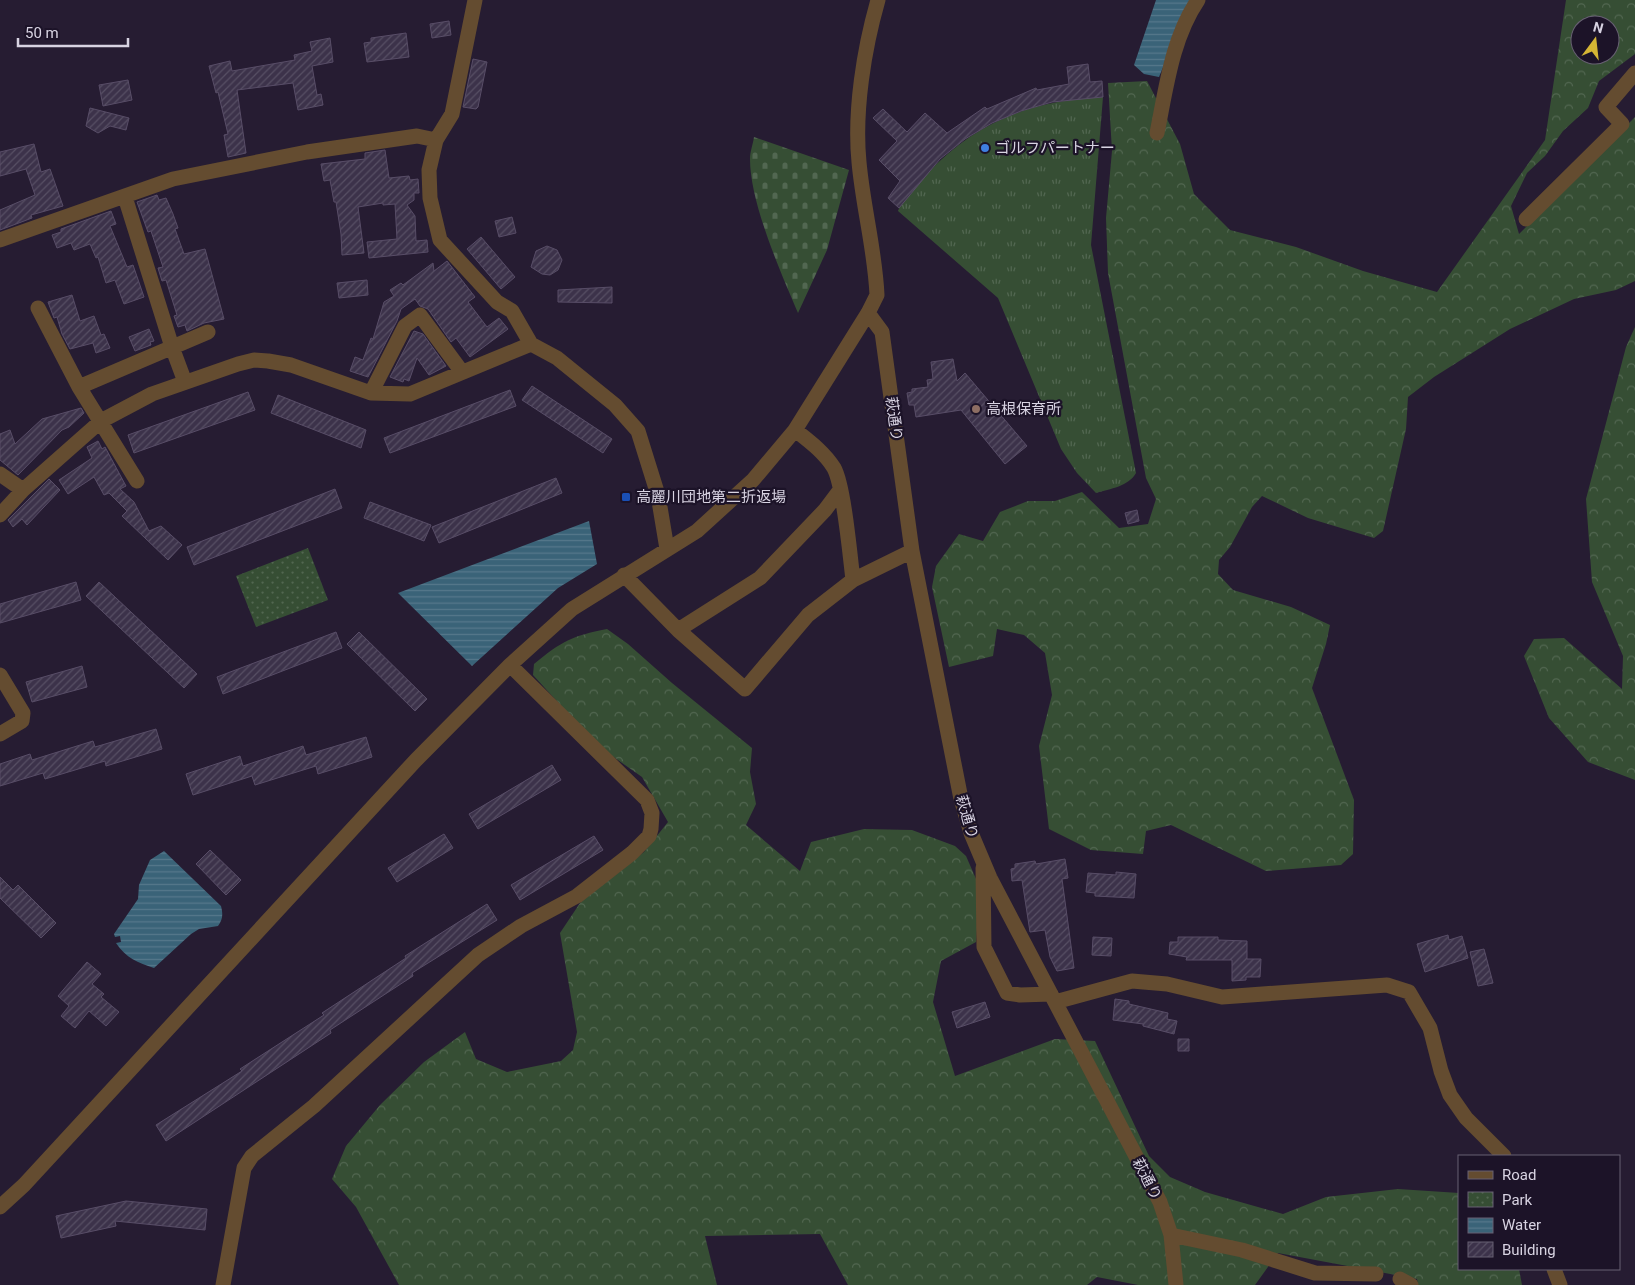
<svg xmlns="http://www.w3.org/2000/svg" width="1635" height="1285" viewBox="0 0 1635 1285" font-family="Roboto,'Noto Sans JP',sans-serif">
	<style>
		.grass { fill: url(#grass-tufts) }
		.forest { fill: url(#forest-crowns); fill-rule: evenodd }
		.cemetery { fill: url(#cemetery-stones) }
		.park { fill: url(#park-dots) }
		.water { fill: url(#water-rules) }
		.building { fill: url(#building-hatch); stroke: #584d67 }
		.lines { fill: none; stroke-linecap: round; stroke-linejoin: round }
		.minor { stroke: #644c30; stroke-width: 15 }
		.shop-dot { fill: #3f7fe0; stroke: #1c1328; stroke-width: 2 }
		.education-dot { fill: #8d6e63; stroke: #1c1328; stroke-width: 2 }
		.transit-dot { fill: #1a4fb4; stroke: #1c1328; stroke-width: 2 }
		.labels { text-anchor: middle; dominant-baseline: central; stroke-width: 4.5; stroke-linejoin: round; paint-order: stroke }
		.poi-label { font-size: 15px; fill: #d8d3e2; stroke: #1c1328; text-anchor: start }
		.street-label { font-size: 15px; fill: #d8d3e2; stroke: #1c1328 }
	</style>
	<defs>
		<pattern id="grass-tufts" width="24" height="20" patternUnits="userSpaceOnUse" patternTransform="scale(1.25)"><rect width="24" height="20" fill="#364e34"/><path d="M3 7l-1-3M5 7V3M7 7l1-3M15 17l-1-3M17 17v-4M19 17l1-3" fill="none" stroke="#526751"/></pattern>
		<pattern id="forest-crowns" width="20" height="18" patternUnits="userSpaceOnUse" patternTransform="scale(1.25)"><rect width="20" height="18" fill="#364e34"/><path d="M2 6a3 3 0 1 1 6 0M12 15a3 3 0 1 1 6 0" fill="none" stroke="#526751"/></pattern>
		<pattern id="cemetery-stones" width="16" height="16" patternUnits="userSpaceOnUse" patternTransform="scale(1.25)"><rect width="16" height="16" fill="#364e34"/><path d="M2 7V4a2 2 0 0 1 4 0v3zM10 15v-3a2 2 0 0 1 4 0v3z" fill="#526751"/></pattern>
		<pattern id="park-dots" width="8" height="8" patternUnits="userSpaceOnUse" patternTransform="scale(1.25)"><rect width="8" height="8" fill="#364e34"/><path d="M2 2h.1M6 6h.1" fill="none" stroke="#526751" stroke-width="1.8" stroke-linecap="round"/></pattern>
		<pattern id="water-rules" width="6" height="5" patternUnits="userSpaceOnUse" patternTransform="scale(1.25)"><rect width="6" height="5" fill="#3a6378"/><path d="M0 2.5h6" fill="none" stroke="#56788b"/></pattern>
		<pattern id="building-hatch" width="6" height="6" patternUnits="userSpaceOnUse" patternTransform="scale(1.25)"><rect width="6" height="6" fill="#3c324a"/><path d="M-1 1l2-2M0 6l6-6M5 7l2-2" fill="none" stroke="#574f64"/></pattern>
	</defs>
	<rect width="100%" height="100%" fill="#261c32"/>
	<path class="grass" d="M 1103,97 L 1091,245 L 1136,473 C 1129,486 1110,489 1096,493 L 1077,473 L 1061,449 L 998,298 L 898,211 C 902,198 916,184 926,175 C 975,122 1032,100 1103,97 Z"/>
	<path class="forest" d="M 1566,0 L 1635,0 L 1635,54 L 1599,81 L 1588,108 L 1563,131 L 1545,156 L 1527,173 L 1511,206 L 1519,234 L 1635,117 L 1635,281 L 1616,290 L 1574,299 L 1510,329 L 1434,377 L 1408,397 L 1406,429 L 1383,531 L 1374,538 L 1308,518 L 1262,496 L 1252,507 L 1230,547 L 1219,560 L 1218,574 L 1233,590 L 1291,607 L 1330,625 L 1326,644 L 1312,688 L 1354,800 L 1353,854 L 1341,865 L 1266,871 L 1171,825 L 1146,831 L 1143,854 L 1091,850 L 1049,829 L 1039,746 L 1052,695 L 1045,653 L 1024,635 L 997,629 L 993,656 L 949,667 L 932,587 L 936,566 L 959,534 L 983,541 L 1000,512 L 1028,501 L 1055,501 L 1082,492 L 1119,528 L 1148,524 L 1156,499 L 1146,478 L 1108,273 L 1106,218 L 1112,151 L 1108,83 L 1147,81 L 1180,144 L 1194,194 L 1230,230 L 1296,247 L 1363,271 L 1437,292 L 1545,140 ZM 1580,25 L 1610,25 L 1610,55 L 1580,55 Z
		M 1635,327 L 1635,780 L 1588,762 L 1549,718 L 1524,656 L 1534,639 L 1564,638 L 1622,689 L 1623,656 L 1592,582 L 1586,499 L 1626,347 Z
		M 607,629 L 628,644 L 672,683 L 752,748 L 750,772 L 756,804 L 746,825 L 800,871 L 811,842 L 864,829 L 912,830 L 955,846 L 966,856 L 980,888 L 976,942 L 941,961 L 933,1002 L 955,1076 L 1055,1039 L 1095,1041 L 1149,1156 L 1170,1177 L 1205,1192 L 1283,1214 L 1326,1197 L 1398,1189 L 1459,1193 L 1459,1269 L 1519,1269 L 1522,1285 L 1418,1285 L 1417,1279 L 1278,1253 L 1255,1285 L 1138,1285 L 1097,1277 L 1087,1285 L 848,1285 L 820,1234 L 705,1236 L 717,1285 L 399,1285 L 356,1207 L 332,1179 L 346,1146 L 380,1105 L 424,1062 L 465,1032 L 476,1059 L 507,1072 L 561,1061 L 573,1050 L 577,1032 L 560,933 L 582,900 L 644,852 L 668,822 L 642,777 L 598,746 L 533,675 L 534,664 C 562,641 572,636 607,629 Z"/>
	<path class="cemetery" d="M 754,137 L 849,170 L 827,250 L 798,313 C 781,273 750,203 750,159 C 750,152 753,144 754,137 Z"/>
	<path class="park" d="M 308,548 L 328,600 L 256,627 L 236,576 Z"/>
	<path class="water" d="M 1156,0 L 1191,0 L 1159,77 L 1144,74 L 1134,65 Z
		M 589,521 L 597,564 L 558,588 L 472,666 L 398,593 Z
		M 164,851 L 221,906 C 223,914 223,919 218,926 L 199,929 L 191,934 L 154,968 C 138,963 126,958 116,943 L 121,942 L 120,936 L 115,937 L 114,934 L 138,899 L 139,885 L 150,860 Z"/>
	<path class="building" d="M 449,21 L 451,35 L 432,38 L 430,24 Z
		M 406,33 L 409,57 L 367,62 L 364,43 L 371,42 L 371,38 Z
		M 330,38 L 333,62 L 312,66 L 317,95 L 321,94 L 323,105 L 298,110 L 293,83 L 237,90 L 246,153 L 228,157 L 224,135 L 228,134 L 218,92 L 216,93 L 209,66 L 230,61 L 232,71 L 295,60 L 294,55 L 312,51 L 310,42 Z
		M 473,59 L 487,62 L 478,107 L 476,109 L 463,107 Z
		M 1088,64 L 1090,82 L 1102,81 L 1103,97 L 1052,102 L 1021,111 L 992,123 L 965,139 L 940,159 L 899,208 L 888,198 L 900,181 L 879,160 L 897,141 L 873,118 L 883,109 L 907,132 L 925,113 L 947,133 L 985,107 L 987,109 L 1036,88 L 1037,90 L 1069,84 L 1067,67 Z
		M 128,80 L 132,100 L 103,106 L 99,85 Z
		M 90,108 L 129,118 L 126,130 L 110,126 L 98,133 L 86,126 Z
		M 34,144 L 41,172 L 50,169 L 63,206 L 31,215 L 32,218 L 0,230 L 0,210 L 35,195 L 26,169 L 0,176 L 0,152 Z
		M 385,150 L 389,178 L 409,176 L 410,180 L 418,179 L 419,193 L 414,193 L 414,200 L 407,205 L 415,216 L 416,241 L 427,240 L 428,252 L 369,258 L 367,242 L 397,239 L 395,204 L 383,205 L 383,203 L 358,207 L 364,253 L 342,255 L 341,234 L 336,202 L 334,202 L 330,180 L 324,181 L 321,164 L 365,159 L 365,153 Z
		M 157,195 L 159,200 L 166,198 L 173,214 L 178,228 L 175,229 L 184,254 L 205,249 L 224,319 L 204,323 L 187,331 L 185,325 L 178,327 L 174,316 L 177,315 L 166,280 L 162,281 L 158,268 L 163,267 L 151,231 L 148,232 L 137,202 Z
		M 111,211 L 116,224 L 110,226 L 127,267 L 133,265 L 144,297 L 124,304 L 115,280 L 106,283 L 98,257 L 96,258 L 90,244 L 74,250 L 71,243 L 57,248 L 52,235 L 61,232 L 61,229 Z
		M 512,217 L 516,233 L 499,237 L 495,221 Z
		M 481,237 L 515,277 L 501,289 L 467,249 Z
		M 547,246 L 557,250 L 562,260 L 558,270 L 550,275 L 542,274 L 531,267 L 536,251 Z
		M 447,261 L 475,297 L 468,302 L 487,327 L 499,318 L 508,329 L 470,357 L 456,338 L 451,342 L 428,309 L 420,306 L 415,299 L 401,309 L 397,321 L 368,377 L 350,371 L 355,357 L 363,360 L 371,338 L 373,339 L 384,302 L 394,296 L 390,290 L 401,283 L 403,285 L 433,263 L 434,271 Z
		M 367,280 L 368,295 L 339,298 L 337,283 Z
		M 612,287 L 612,303 L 558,302 L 558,290 Z
		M 72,295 L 80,321 L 94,316 L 101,335 L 104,334 L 110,348 L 96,353 L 93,343 L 70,349 L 62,334 L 57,317 L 54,318 L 48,302 Z
		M 149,329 L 154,341 L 150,342 L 151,345 L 135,351 L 129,337 Z
		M 414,331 L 423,334 L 446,366 L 429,375 L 417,358 L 409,381 L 404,379 L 403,382 L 390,377 Z
		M 953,359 L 957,381 L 965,373 L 1027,446 L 1005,464 L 961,410 L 916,417 L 914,405 L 909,405 L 907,393 L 912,392 L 912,389 L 928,387 L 927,380 L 933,379 L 931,362 Z
		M 532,386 L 612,439 L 603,453 L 522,400 Z
		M 510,390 L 516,406 L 390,453 L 384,438 Z
		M 248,392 L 255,410 L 134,453 L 128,435 Z
		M 278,395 L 366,430 L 361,448 L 271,413 Z
		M 81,408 L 84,413 L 69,427 L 62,430 L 18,475 L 0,460 L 0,434 L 10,430 L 15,444 L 42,419 Z
		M 98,441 L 102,449 L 105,447 L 126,486 L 120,489 L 134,502 L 149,531 L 161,526 L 182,545 L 168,560 L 122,516 L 127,511 L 109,493 L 104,495 L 94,477 L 68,494 L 59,480 L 92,458 L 87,447 Z
		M 556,478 L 562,493 L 439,543 L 432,527 Z
		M 49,479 L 60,490 L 27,525 L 22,519 L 13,527 L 8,520 Z
		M 335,489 L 342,508 L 194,565 L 187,547 Z
		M 370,502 L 431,525 L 424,541 L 364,518 Z
		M 1137,510 L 1139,521 L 1128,524 L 1125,513 Z
		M 76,582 L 81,600 L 0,623 L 0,604 Z
		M 99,582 L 197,674 L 184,688 L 86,596 Z
		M 336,632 L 342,648 L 223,694 L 217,677 Z
		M 359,632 L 427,699 L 415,711 L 347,644 Z
		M 82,666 L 87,687 L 32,702 L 26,682 Z
		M 156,729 L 162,749 L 106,766 L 105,761 L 45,779 L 43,773 L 0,786 L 0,764 L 30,754 L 32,760 L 93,741 L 95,747 Z
		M 366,737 L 372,757 L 318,774 L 316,766 L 255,785 L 252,776 L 193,795 L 186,774 L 240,756 L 243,766 L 303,746 L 306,755 Z
		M 552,765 L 561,780 L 478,829 L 469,814 Z
		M 444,834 L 453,848 L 397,882 L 388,868 Z
		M 594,836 L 603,850 L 520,900 L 511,885 Z
		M 210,850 L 241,880 L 226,895 L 196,864 Z
		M 1065,859 L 1068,878 L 1062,879 L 1074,968 L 1057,971 L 1050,957 L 1045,930 L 1030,932 L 1022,880 L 1012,881 L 1011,869 L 1015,868 L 1015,864 L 1035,861 L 1036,864 Z
		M 1116,872 L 1136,874 L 1134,898 L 1095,896 L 1095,893 L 1086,892 L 1088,873 L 1116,875 Z
		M 0,877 L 13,890 L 18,885 L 56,923 L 41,938 L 0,898 Z
		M 487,904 L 497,920 L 412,973 L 413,976 L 330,1030 L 331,1033 L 166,1141 L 156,1125 L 242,1071 L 240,1069 L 324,1015 L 322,1013 L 406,958 L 405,956 Z
		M 1448,935 L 1449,940 L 1462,936 L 1468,958 L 1425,972 L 1417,944 Z
		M 1093,937 L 1112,938 L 1111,956 L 1092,955 Z
		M 1178,937 L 1218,937 L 1218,940 L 1247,941 L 1247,959 L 1261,959 L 1260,977 L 1246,977 L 1246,980 L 1232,981 L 1232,960 L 1186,960 L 1187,957 L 1169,954 L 1170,942 L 1178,942 Z
		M 1484,949 L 1493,983 L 1478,986 L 1470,952 Z
		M 87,962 L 101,974 L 92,984 L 104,994 L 101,997 L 119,1012 L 106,1026 L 89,1011 L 75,1028 L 61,1016 L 69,1006 L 58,996 Z
		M 1115,999 L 1129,1001 L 1129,1004 L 1168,1013 L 1167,1019 L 1177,1021 L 1174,1034 L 1143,1026 L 1143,1024 L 1113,1020 Z
		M 985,1002 L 990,1017 L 957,1028 L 952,1012 Z
		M 1178,1039 L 1189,1039 L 1189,1051 L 1178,1051 Z
		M 126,1201 L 207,1209 L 205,1230 L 115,1221 L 116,1226 L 61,1238 L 56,1216 Z"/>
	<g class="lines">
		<path class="minor" d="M 475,0 L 452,114 L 436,140 L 429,170 L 430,198 L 440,240 L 497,302 L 512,311 L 531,344
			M 1157,133 C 1166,89 1172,38 1198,0
			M 125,197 L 172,347 L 185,382
			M 1526,219 L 1622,124 L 1606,107 L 1635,73
			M 0,240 L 173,179 L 307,152 L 417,136 L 436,140
			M 38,308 L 79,387 L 137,481
			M 868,313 L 882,332 L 912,551 L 961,799 L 971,833 L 990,878 L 1160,1202 L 1171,1235 L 1176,1285
			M 79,387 L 208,332
			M 371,393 L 405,326 L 420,315 L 462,372
			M 795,430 C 809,441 824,452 834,468 C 844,486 850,556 853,580
			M 0,474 L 23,490
			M 0,515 L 23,490 L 101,421 L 152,394 L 238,364 L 254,360 L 268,361 L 291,365 L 371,393 L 410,394 L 531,344 L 557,358 L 615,405 L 638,431 L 658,495 L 667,549
			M 624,575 L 678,630 L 745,689 L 808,615 L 853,580 L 912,551
			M 678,630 L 760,578 L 825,510 L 840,490
			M 0,675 L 23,713 L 22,721 L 0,734
			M 983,868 L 984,947 L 1007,993 L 1020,995 L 1051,994
			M 1055,1002 L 1132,981 L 1167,984 L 1222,997 L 1387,985 L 1409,992 L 1430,1028 L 1441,1071 L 1450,1095 L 1466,1118 L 1504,1156
			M 0,1207 L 24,1185 L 416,760 L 510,665 L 572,609 L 697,531 L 753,480 L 795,430 L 868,313 L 877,295 C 875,250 863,207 859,162 C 854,111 864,49 878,0
			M 1171,1235 L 1242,1250 L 1315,1273 L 1376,1274
			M 1554,1269 L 1560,1285
			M 1400,1279 L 1411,1285
			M 223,1285 L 244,1168 L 252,1156 L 314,1106 L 478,955 L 521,926 L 577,896 L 632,853 L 649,836 L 651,829 L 652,813 L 647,800 L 510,665"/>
	</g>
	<circle class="shop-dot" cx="985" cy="148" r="5"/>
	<circle class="education-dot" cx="976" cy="409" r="5"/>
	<rect class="transit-dot" x="621" y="492" width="10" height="10" rx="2.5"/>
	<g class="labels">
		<g class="poi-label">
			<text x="995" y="148">ゴルフパートナー</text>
			<text x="986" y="409">高根保育所</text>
			<text x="636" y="497">高麗川団地第二折返場</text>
		</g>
		<g class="street-label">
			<text transform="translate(894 419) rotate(82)">萩通り</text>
			<text transform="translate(967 817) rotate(74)">萩通り</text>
			<text transform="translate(1147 1179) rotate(63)">萩通り</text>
		</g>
	</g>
	<rect x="1458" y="1155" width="162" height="115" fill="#1c1328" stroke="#676072"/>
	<rect x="1468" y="1171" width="25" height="8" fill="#644c30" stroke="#676072"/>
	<text x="1502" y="1180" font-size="15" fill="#d8d3e2">Road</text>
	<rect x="1468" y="1192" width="25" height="15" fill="url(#park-dots)" stroke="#676072"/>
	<text x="1502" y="1205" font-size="15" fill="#d8d3e2">Park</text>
	<rect x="1468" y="1218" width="25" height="15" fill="url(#water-rules)" stroke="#676072"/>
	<text x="1502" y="1230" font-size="15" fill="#d8d3e2">Water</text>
	<rect x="1468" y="1242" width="25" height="15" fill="url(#building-hatch)" stroke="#676072"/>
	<text x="1502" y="1255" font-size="15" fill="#d8d3e2">Building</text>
	<g transform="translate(1595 40) rotate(15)"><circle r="24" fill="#1c1328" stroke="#676072"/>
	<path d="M0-4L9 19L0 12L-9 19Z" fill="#d5b534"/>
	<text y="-8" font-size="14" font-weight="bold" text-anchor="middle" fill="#d8d3e2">N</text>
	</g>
	<path d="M18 38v8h110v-8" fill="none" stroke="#d8d3e2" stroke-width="2.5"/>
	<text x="25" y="38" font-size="15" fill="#d8d3e2" stroke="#1c1328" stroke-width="4" paint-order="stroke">50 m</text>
</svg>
